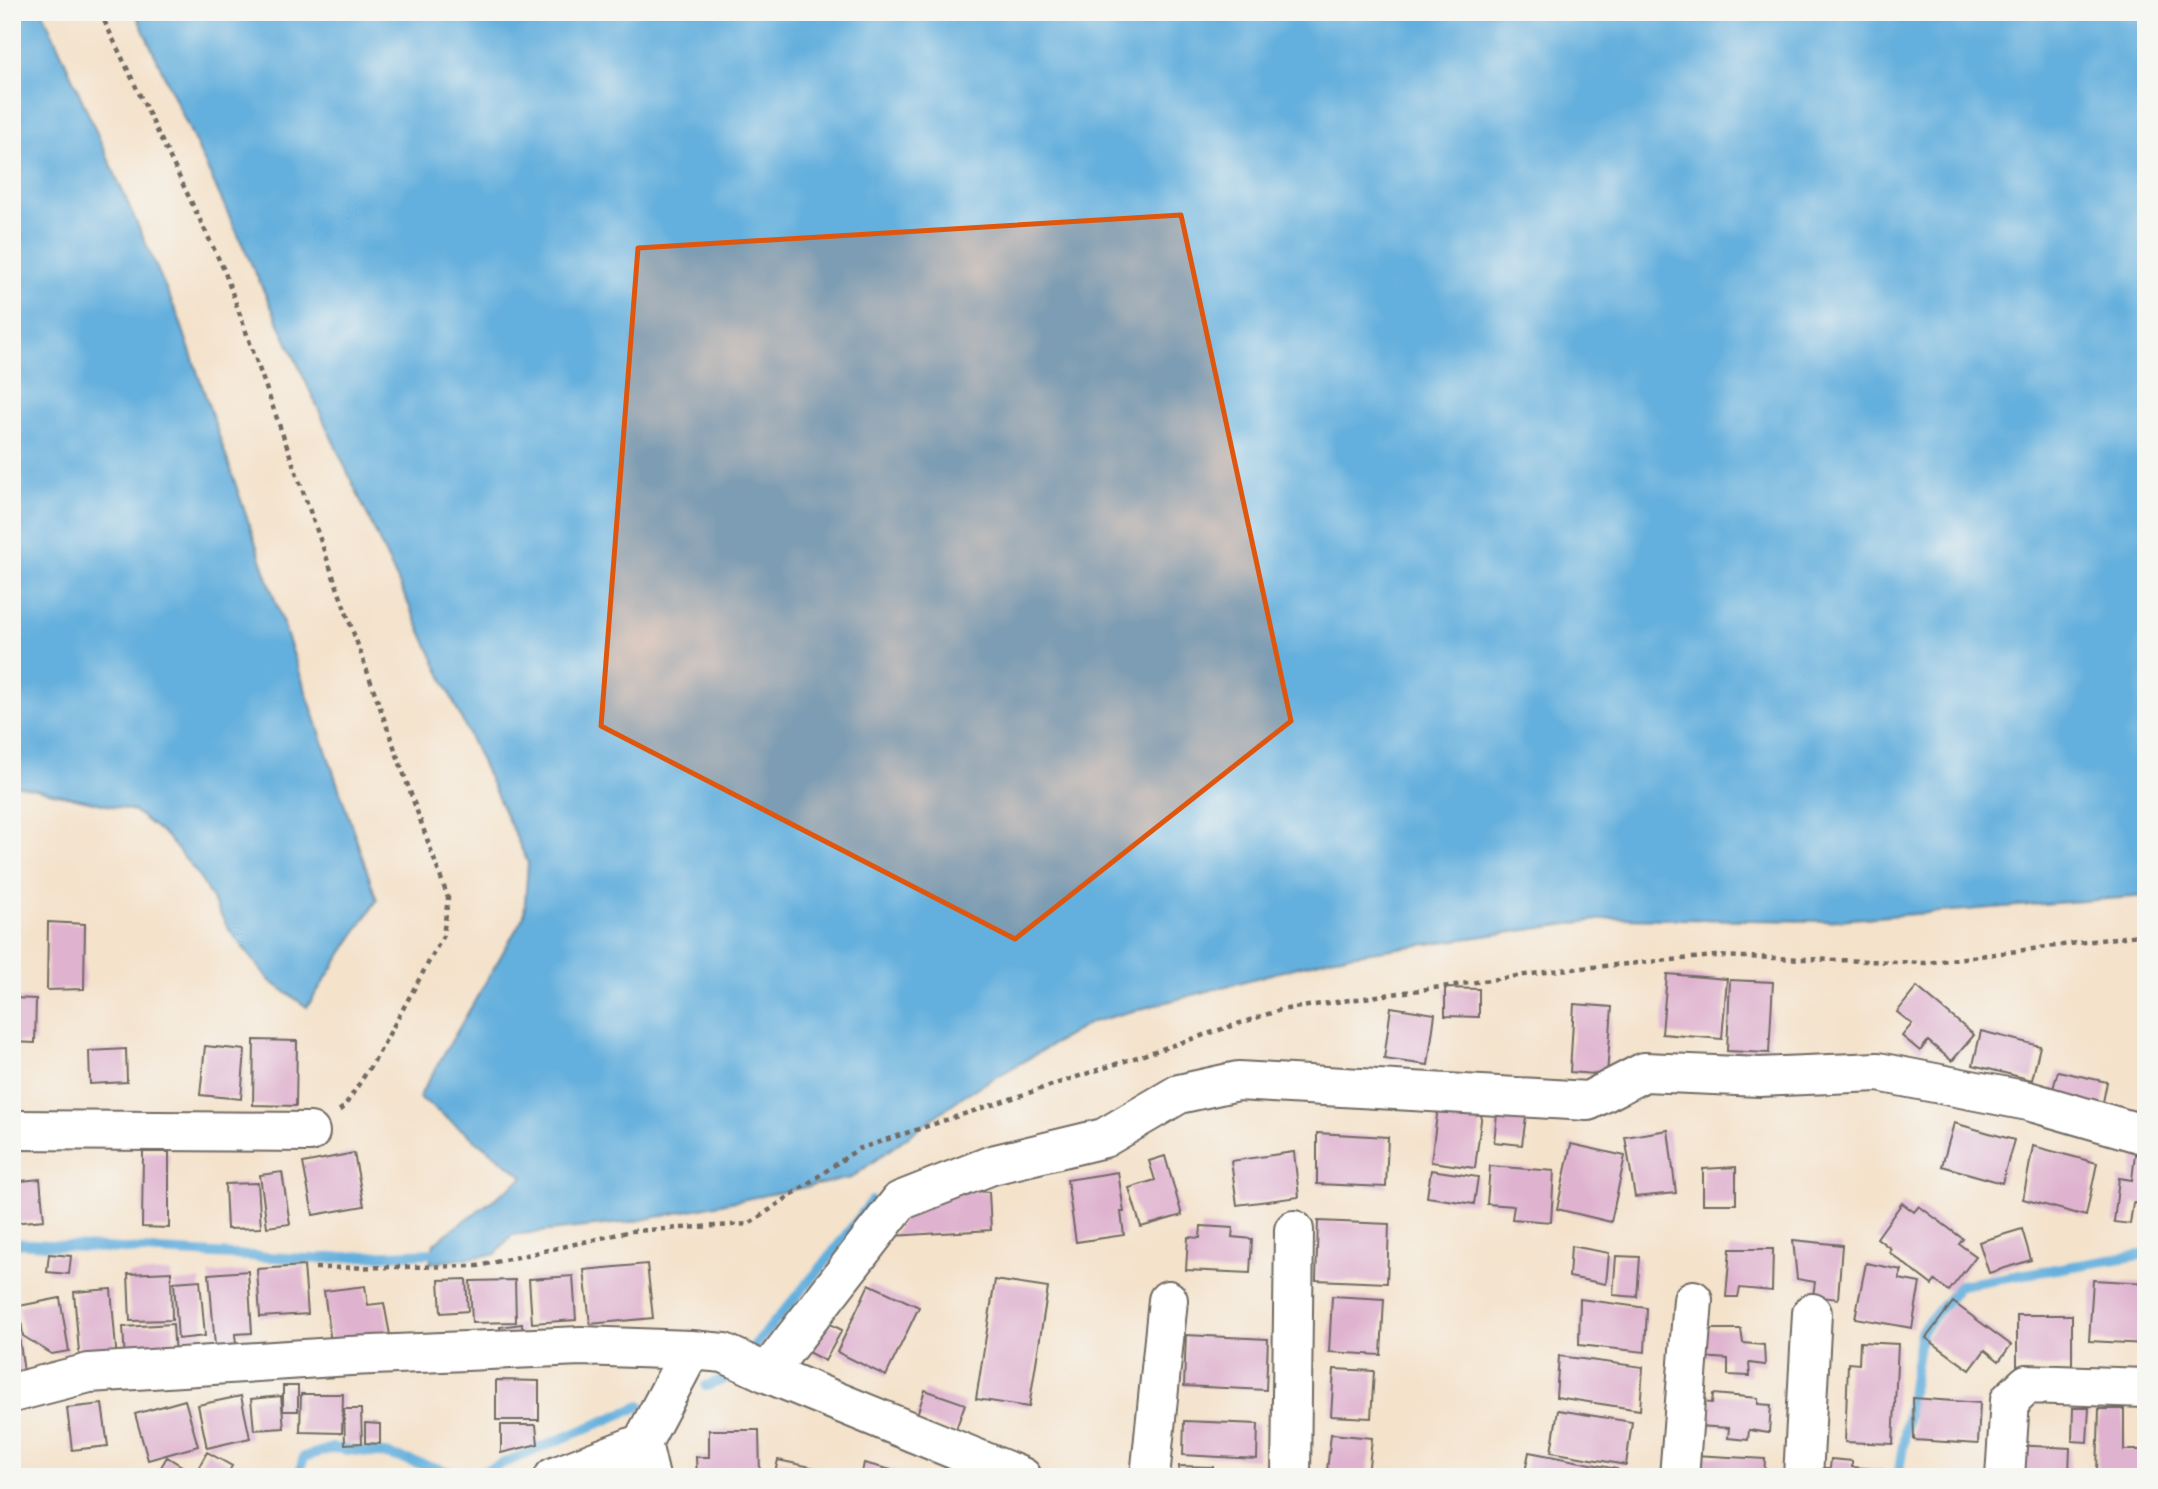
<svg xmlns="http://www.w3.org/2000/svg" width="2158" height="1489" viewBox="0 0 2158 1489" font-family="Pangolin,sans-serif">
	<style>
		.water { fill: #64afdd; stroke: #486d84; stroke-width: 2 }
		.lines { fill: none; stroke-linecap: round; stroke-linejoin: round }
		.stream { stroke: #64afdd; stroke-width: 10 }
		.building { fill: #dfb2cf }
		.minor-casing { stroke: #716b63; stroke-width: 42 }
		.path { stroke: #716b63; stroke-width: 4.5; stroke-dasharray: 5 5; stroke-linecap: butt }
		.minor { stroke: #fff; stroke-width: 38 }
		.marked { fill: #df570e; fill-opacity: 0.2; stroke: #df570e; stroke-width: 5; stroke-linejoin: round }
	</style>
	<rect width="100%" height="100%" fill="#f6f6f2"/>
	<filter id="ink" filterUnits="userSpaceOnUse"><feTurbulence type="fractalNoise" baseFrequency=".0143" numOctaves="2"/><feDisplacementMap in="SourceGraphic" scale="14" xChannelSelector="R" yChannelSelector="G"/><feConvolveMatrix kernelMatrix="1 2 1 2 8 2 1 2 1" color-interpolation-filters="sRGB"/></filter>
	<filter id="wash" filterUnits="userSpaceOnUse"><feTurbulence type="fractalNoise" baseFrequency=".00686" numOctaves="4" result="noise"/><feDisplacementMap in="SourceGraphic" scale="28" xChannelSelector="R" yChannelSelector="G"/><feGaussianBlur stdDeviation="1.57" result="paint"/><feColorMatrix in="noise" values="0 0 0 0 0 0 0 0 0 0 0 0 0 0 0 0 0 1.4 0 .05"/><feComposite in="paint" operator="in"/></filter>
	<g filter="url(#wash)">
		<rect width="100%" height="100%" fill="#f4e2cb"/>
		<path class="water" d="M 12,12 L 43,12 L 179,318 L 377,900 L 307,1007 L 270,981 L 230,931 L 197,873 L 166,836 L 134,811 L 12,784 Z
			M 135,12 L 2146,12 L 2146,896 L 1825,921 L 1612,918 L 1335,957 L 1092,1022 L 963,1096 L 851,1178 L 631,1222 L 512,1235 L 496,1254 L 430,1263 L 434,1243 L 524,1177 L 419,1097 L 524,916 L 528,863 Z"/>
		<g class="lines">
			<path class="stream" d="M 12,1243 L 306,1259 L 432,1253
				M 754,1346 L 824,1264 L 872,1201
				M 706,1386 L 727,1378
				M 298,1477 L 304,1457 L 332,1448 L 386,1454 L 468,1477
				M 470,1477 L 640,1406
				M 1898,1477 L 1921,1332 L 1960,1285 L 2146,1254"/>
		</g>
		<g id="blocks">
			<path class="building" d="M 48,922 L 85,924 L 84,989 L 47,990 Z
				M 1667,974 L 1727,979 L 1722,1039 L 1662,1034 Z
				M 1730,980 L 1773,982 L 1769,1053 L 1727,1051 Z
				M 1917,987 L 1974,1035 L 1952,1061 L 1928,1041 L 1920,1051 L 1902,1036 L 1912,1024 L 1897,1012 Z
				M 1445,988 L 1479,989 L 1479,1017 L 1445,1016 Z
				M 12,998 L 36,999 L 35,1043 L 12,1042 Z
				M 1574,1004 L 1612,1007 L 1607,1075 L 1570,1072 Z
				M 1391,1007 L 1435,1014 L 1428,1065 L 1384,1059 Z
				M 1981,1031 L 2040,1046 L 2032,1080 L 1973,1065 Z
				M 254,1040 L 297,1041 L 296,1106 L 253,1105 Z
				M 205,1046 L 245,1050 L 241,1099 L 200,1095 Z
				M 126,1049 L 127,1082 L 90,1084 L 89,1051 Z
				M 2058,1071 L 2107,1082 L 2100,1117 L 2049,1103 Z
				M 1438,1107 L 1482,1112 L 1475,1168 L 1431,1162 Z
				M 1497,1114 L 1526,1117 L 1522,1145 L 1494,1142 Z
				M 1954,1123 L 2014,1140 L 2002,1183 L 1942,1166 Z
				M 1668,1130 L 1676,1193 L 1635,1197 L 1625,1137 Z
				M 1317,1133 L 1388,1137 L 1386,1187 L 1317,1184 Z
				M 1571,1144 L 1625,1156 L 1611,1222 L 1557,1209 Z
				M 2033,1146 L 2097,1163 L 2086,1216 L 2023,1199 Z
				M 143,1152 L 169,1152 L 169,1228 L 142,1227 Z
				M 1294,1152 L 1299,1197 L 1237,1205 L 1231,1161 Z
				M 354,1153 L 364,1206 L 313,1215 L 303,1163 Z
				M 2135,1154 L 2146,1155 L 2146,1205 L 2133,1203 L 2130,1224 L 2114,1222 L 2119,1178 L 2132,1180 Z
				M 1165,1156 L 1182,1215 L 1141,1227 L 1129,1188 L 1155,1180 L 1149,1161 Z
				M 1490,1166 L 1554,1171 L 1551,1222 L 1512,1219 L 1514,1206 L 1487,1204 Z
				M 1736,1167 L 1736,1204 L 1703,1204 L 1703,1169 Z
				M 1431,1170 L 1478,1177 L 1474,1204 L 1427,1197 Z
				M 282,1172 L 290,1224 L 267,1227 L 260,1175 Z
				M 1118,1172 L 1124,1212 L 1121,1212 L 1124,1235 L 1076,1242 L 1067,1180 Z
				M 40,1179 L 44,1220 L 12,1223 L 12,1182 Z
				M 258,1183 L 261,1228 L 227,1229 L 225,1184 Z
				M 946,1189 L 989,1192 L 991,1230 L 893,1236 L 907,1211 Z
				M 1902,1203 L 1914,1212 L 1919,1206 L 1963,1239 L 1959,1244 L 1976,1256 L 1949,1291 L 1935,1281 L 1932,1285 L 1889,1252 L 1891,1249 L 1877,1238 Z
				M 1318,1221 L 1389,1224 L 1387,1283 L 1316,1280 Z
				M 1201,1226 L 1233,1228 L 1232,1237 L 1252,1239 L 1250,1273 L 1186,1270 L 1188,1237 L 1200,1238 Z
				M 2022,1229 L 2031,1260 L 1989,1273 L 1979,1242 Z
				M 1793,1240 L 1842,1245 L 1838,1299 L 1813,1296 L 1815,1282 L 1797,1279 Z
				M 1571,1246 L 1609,1253 L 1606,1284 L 1569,1277 Z
				M 1730,1249 L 1773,1249 L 1772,1291 L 1740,1288 L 1738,1297 L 1726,1297 Z
				M 49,1254 L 71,1256 L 69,1274 L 47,1272 Z
				M 1616,1256 L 1640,1257 L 1637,1297 L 1613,1295 Z
				M 1866,1263 L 1902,1270 L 1899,1279 L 1920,1283 L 1912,1328 L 1855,1318 Z
				M 647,1264 L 653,1318 L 590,1324 L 584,1270 Z
				M 304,1266 L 308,1314 L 260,1317 L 257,1269 Z
				M 248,1271 L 252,1333 L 235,1334 L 236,1344 L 215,1346 L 209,1274 Z
				M 171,1272 L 172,1320 L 130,1321 L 128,1274 Z
				M 573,1276 L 576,1320 L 532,1323 L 529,1279 Z
				M 466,1279 L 468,1311 L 441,1313 L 439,1280 Z
				M 200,1280 L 205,1336 L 178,1339 L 174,1282 Z
				M 515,1280 L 516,1322 L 472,1323 L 470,1281 Z
				M 995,1280 L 1048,1288 L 1029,1407 L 976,1399 Z
				M 2093,1280 L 2146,1283 L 2146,1344 L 2089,1341 Z
				M 869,1284 L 919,1307 L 886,1376 L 837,1352 Z
				M 365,1286 L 368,1305 L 384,1303 L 390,1335 L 331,1343 L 324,1291 Z
				M 111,1289 L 117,1361 L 80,1364 L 74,1292 Z
				M 1332,1296 L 1384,1299 L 1381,1355 L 1329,1352 Z
				M 60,1298 L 69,1351 L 52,1354 L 23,1336 L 19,1306 Z
				M 1580,1299 L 1647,1308 L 1645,1352 L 1579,1345 Z
				M 1953,1302 L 2011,1345 L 1999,1361 L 1985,1350 L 1970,1370 L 1926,1338 Z
				M 15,1308 L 24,1372 L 12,1374 L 12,1309 Z
				M 2017,1315 L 2072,1315 L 2072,1367 L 2017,1367 Z
				M 820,1319 L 842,1330 L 825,1361 L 804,1350 Z
				M 173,1324 L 175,1356 L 125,1360 L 123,1327 Z
				M 522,1324 L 523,1338 L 501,1340 L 500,1327 Z
				M 1702,1329 L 1741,1329 L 1743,1343 L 1764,1345 L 1765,1365 L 1749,1363 L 1750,1376 L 1728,1375 L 1728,1359 L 1701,1357 Z
				M 1186,1335 L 1268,1339 L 1266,1390 L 1184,1386 Z
				M 1860,1342 L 1898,1344 L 1893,1444 L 1845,1442 L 1848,1363 L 1859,1364 Z
				M 1559,1356 L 1643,1367 L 1640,1410 L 1556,1397 Z
				M 1334,1369 L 1374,1371 L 1371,1418 L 1331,1416 Z
				M 496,1380 L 539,1381 L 539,1420 L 496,1420 Z
				M 283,1386 L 298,1386 L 298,1411 L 283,1411 Z
				M 925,1390 L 965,1404 L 955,1432 L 916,1418 Z
				M 301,1394 L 343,1394 L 342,1433 L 300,1432 Z
				M 1713,1394 L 1758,1398 L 1758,1404 L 1771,1405 L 1769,1433 L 1749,1430 L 1748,1440 L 1728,1438 L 1729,1428 L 1698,1426 L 1700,1402 L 1712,1403 Z
				M 241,1396 L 250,1438 L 207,1448 L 198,1405 Z
				M 281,1396 L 284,1428 L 254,1430 L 251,1399 Z
				M 1913,1398 L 1980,1403 L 1978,1444 L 1914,1440 Z
				M 185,1400 L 198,1446 L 148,1460 L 135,1414 Z
				M 102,1404 L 108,1446 L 72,1450 L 67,1408 Z
				M 2073,1408 L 2089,1408 L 2087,1442 L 2072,1441 Z
				M 344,1409 L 361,1409 L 362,1443 L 345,1444 Z
				M 2099,1409 L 2124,1409 L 2124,1450 L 2146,1450 L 2146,1474 L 2097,1473 Z
				M 1558,1410 L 1632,1422 L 1626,1465 L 1551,1452 Z
				M 1184,1421 L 1258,1424 L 1257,1459 L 1183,1455 Z
				M 365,1423 L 380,1424 L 380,1444 L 365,1443 Z
				M 501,1425 L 536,1425 L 538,1444 L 501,1453 Z
				M 709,1430 L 759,1430 L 760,1477 L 697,1477 L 696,1457 L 709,1457 Z
				M 1331,1434 L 1372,1438 L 1368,1475 L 1327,1471 Z
				M 2013,1445 L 2070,1448 L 2069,1474 L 2058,1473 L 2058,1477 L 2011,1477 Z
				M 207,1452 L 232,1466 L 226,1477 L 155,1477 L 167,1457 L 195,1474 Z
				M 1529,1452 L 1617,1469 L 1615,1477 L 1524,1477 Z
				M 1694,1455 L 1765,1459 L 1764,1477 L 1692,1477 Z
				M 1831,1459 L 1852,1461 L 1852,1467 L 1884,1470 L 1883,1477 L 1824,1477 L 1825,1468 L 1830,1468 Z
				M 778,1460 L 816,1468 L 815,1477 L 774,1477 Z
				M 864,1463 L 899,1472 L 898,1477 L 861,1477 Z
				M 1179,1466 L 1213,1467 L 1213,1477 L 1179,1477 Z
				M 1913,1472 L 1940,1475 L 1939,1477 L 1912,1477 Z"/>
		</g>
	</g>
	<g filter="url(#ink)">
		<use href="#blocks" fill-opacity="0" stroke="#716b63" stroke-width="2"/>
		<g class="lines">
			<defs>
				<path id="minor" d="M 12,1130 L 310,1132
					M 767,1373 L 900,1201 L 992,1165 L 1104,1138 L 1179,1094 L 1238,1081 L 1588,1101 L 1644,1072 L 1760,1077 L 1878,1072 L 2028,1101 L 2146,1135
					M 12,1393 L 89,1373 L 350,1356 L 581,1346 L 691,1350 L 724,1353 L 767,1373 L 1022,1477
					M 554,1477 L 642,1443
					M 650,1477 L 642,1443 L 691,1350
					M 1150,1477 L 1168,1300
					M 1291,1477 L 1294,1230
					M 1679,1477 L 1693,1300
					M 1803,1477 L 1812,1313
					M 2005,1477 L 2010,1400 L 2027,1384 L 2146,1388"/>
			</defs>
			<use href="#minor" class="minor-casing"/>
			<path class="path" d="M 100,12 L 224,270 L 448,898 L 443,936 L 376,1058 L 344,1107 L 338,1111
				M 315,1268 L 478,1266 L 632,1231 L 749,1224 L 858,1149 L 1280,1010 L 1560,970 L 1715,956 L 1926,963 L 2146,934"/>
			<use href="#minor" class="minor"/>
		</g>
	</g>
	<path class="marked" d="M 1181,215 L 1291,721 L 1015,939 L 601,726 L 638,248 Z"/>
	<rect width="2158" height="1489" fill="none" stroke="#f6f6f2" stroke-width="42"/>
</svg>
